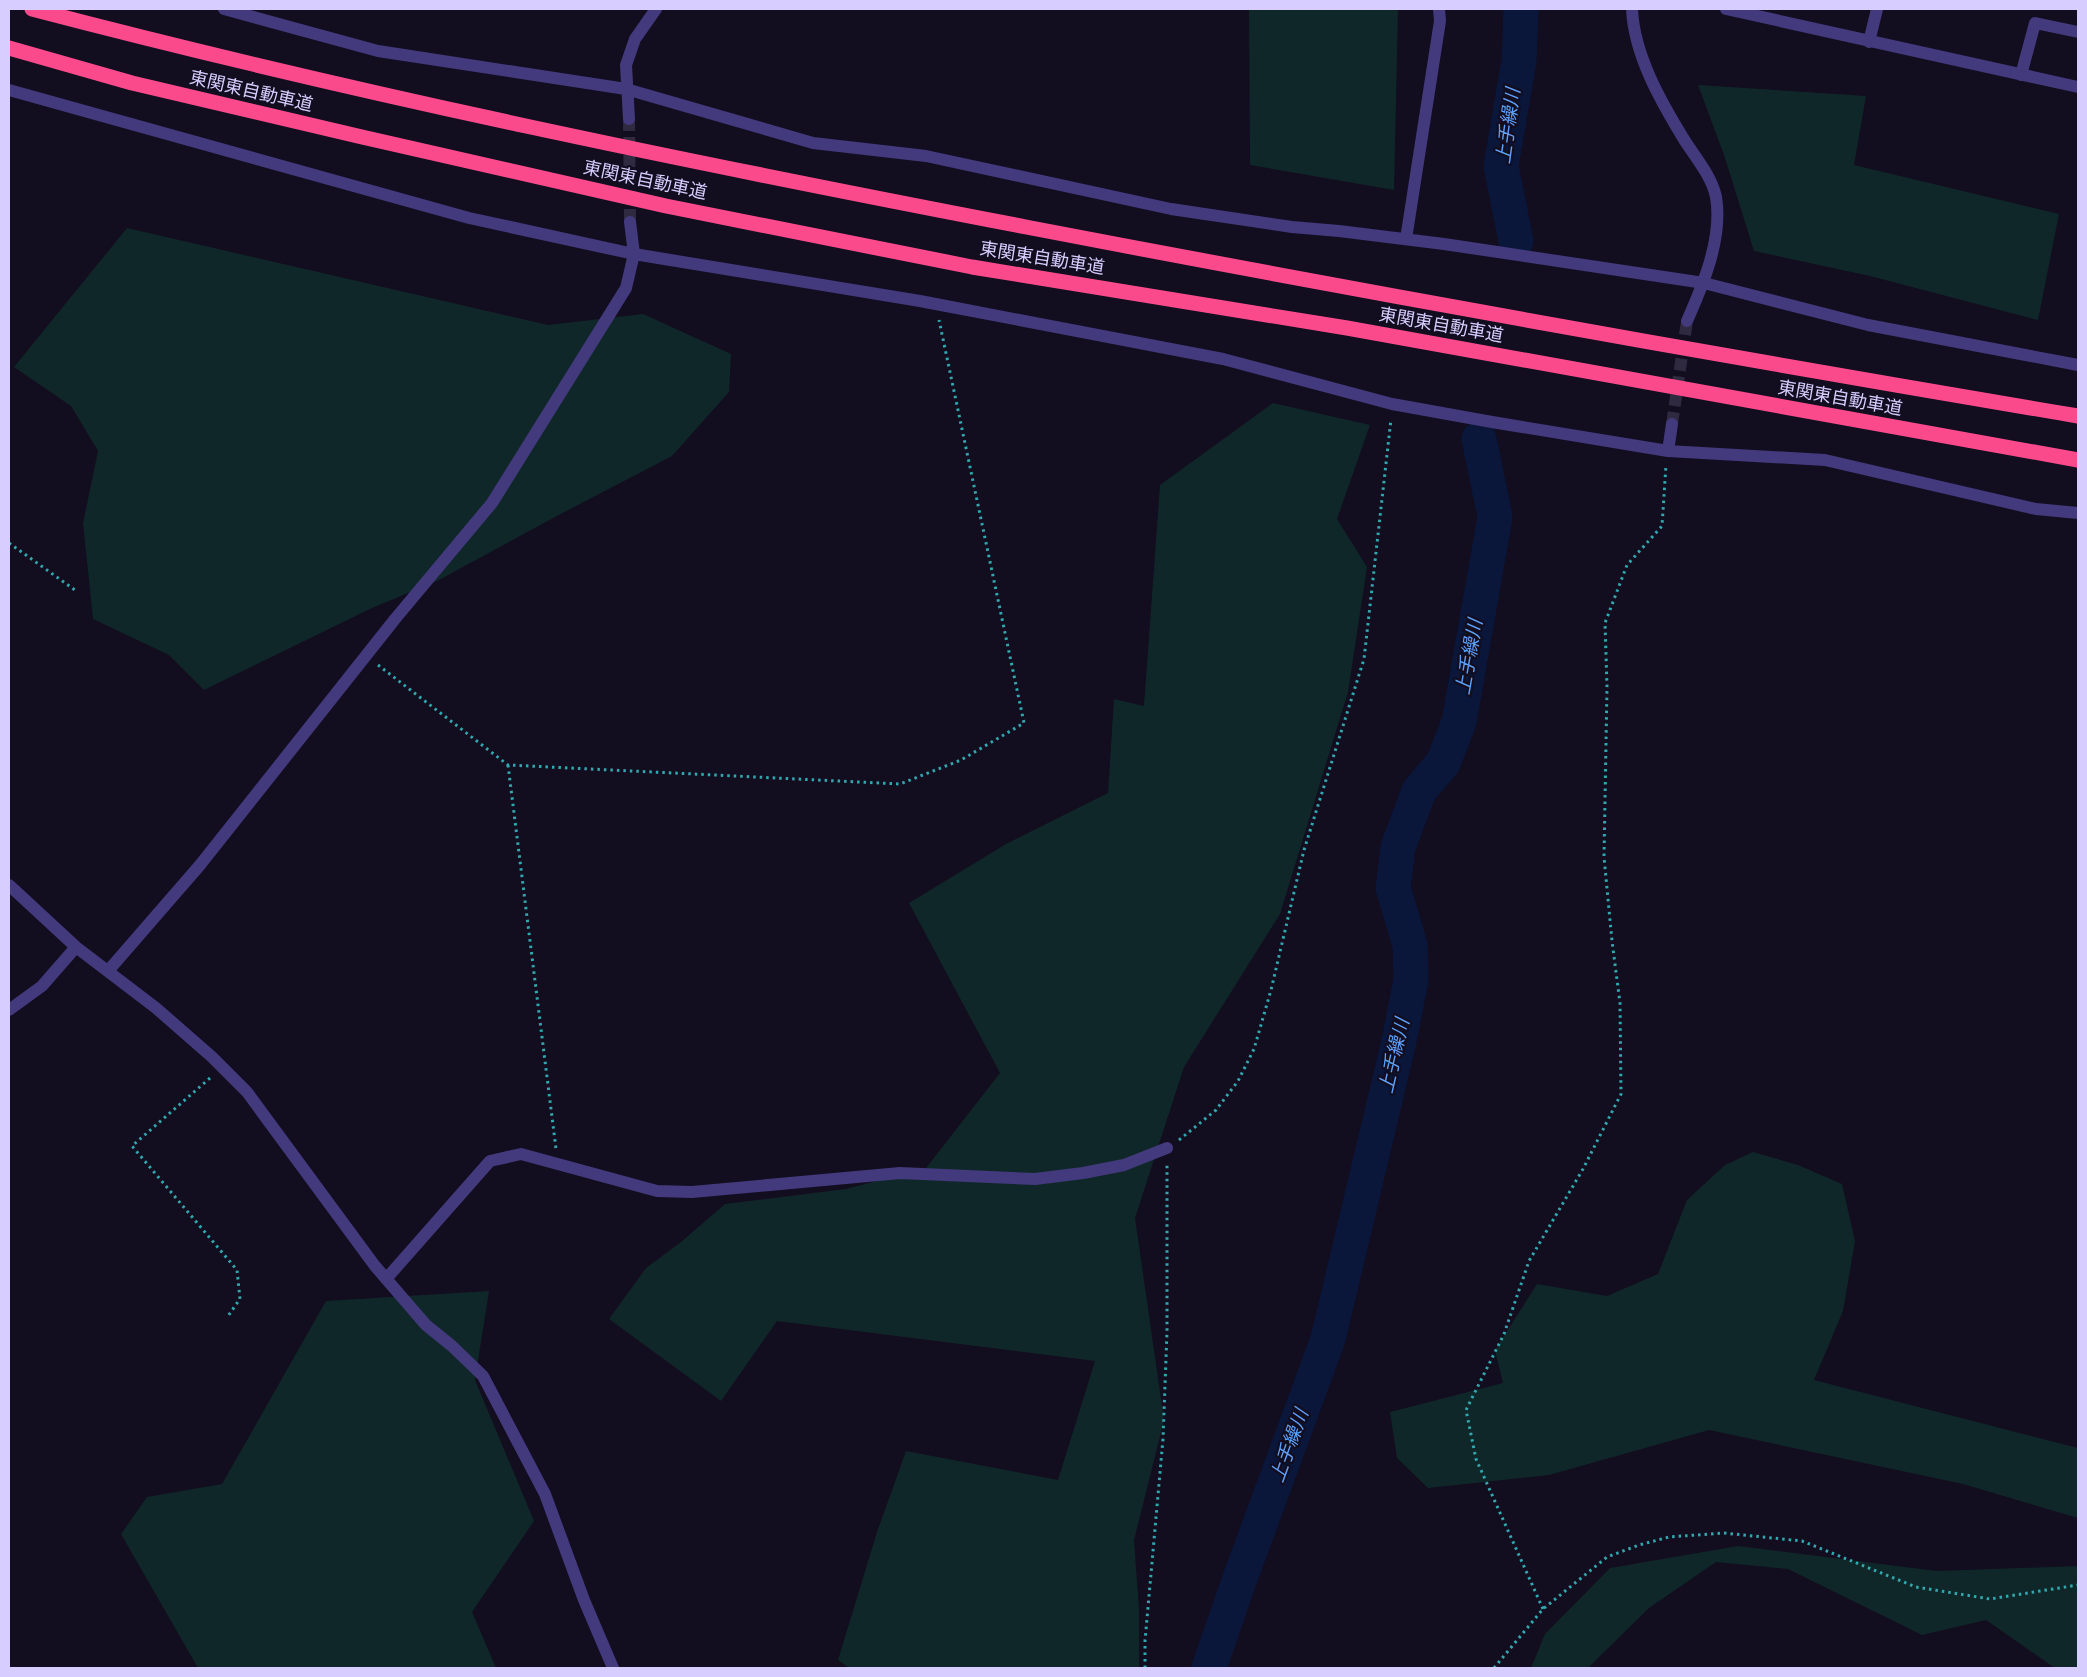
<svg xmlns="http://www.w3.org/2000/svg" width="2087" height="1677" viewBox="0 0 2087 1677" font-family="'Alegreya Sans','Noto Sans JP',sans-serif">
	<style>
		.green { fill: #102729 }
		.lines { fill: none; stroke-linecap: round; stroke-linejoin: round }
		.river { stroke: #0a173b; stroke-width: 35 }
		.minor-tunnel { stroke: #302a40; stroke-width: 12; stroke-dasharray: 12 6; stroke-linecap: butt }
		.path { stroke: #30a8ae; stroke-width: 3; stroke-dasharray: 2.5 4; stroke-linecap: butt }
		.minor { stroke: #43397d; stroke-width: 12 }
		.highway { stroke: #fb4a8c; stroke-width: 15 }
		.labels { text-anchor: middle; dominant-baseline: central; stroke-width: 4.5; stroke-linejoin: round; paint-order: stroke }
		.street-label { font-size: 18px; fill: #d7cdfe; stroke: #120d1f }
		.water-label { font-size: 19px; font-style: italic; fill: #5da1fb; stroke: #120d1f }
	</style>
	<rect width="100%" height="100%" fill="#120d1f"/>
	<path class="green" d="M 1249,9 L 1398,9 L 1394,190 L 1250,165 Z
		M 1698,85 L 1866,96 L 1854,165 L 2059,214 L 2038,320 L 1870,276 L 1754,251 L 1724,155 Z
		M 127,228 L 548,325 L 643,314 L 731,354 L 729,392 L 672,456 L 555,517 L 439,580 L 372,608 L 204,690 L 169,655 L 93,619 L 83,523 L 98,451 L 71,406 L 14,367 Z
		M 1273,403 L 1370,425 L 1337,519 L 1367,567 L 1348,692 L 1280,914 L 1184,1067 L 1135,1218 L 1164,1420 L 1134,1540 L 1139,1609 L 1139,1668 L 849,1668 L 838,1660 L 877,1532 L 906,1451 L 1058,1480 L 1095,1361 L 777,1321 L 721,1401 L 609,1319 L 646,1268 L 681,1242 L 725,1204 L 846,1189 L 926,1168 L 1000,1073 L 909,903 L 1006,844 L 1108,793 L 1114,699 L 1144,706 L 1160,485 Z
		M 1753,1152 L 1798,1165 L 1842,1184 L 1855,1241 L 1843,1311 L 1814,1380 L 2078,1448 L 2078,1518 L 1963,1484 L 1709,1430 L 1549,1475 L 1428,1488 L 1397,1458 L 1390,1412 L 1503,1383 L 1495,1350 L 1537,1284 L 1607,1296 L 1658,1274 L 1687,1200 L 1725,1165 Z
		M 489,1291 L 475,1380 L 534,1521 L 472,1612 L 496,1668 L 198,1668 L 121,1534 L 147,1497 L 222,1484 L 326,1301 Z
		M 1738,1546 L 1937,1571 L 2078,1566 L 2078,1668 L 2055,1668 L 1986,1620 L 1922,1635 L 1788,1569 L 1716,1562 L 1649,1608 L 1588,1668 L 1531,1668 L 1545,1634 L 1610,1568 Z"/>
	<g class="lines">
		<path class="river" d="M 1516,241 L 1501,166 L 1519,61 L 1521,9
			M 1209,1668 L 1239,1581 L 1328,1339 L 1399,1041 L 1411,980 L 1410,945 L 1393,888 L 1398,847 L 1419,791 L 1443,763 L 1459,722 L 1495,517 L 1479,439"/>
		<path class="minor-tunnel" d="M 629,119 L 630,222
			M 1672,424 L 1687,321"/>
		<path class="path" d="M 9,543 L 75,590
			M 378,665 L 508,765 L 900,784 L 961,760 L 1024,723 L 939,320
			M 508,765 L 556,1149
			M 210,1078 L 132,1146 L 237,1270 L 240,1299 L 228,1316
			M 1179,1140 L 1216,1110 L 1238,1081 L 1254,1049 L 1271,990 L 1304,850 L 1364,659 L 1391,419
			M 1543,1609 L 1476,1459 L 1466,1410 L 1504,1334 L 1529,1261 L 1583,1169 L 1621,1094 L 1620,1003 L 1612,941 L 1604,857 L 1607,687 L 1605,623 L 1627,565 L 1662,526 L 1666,465
			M 1145,1668 L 1145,1641 L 1163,1439 L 1167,1331 L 1167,1165
			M 1494,1668 L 1543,1609 L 1607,1557 L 1639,1545 L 1669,1537 L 1724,1533 L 1802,1541 L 1916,1587 L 1990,1599 L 2078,1585"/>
		<path class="minor" d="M 224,9 L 378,51 L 626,89 L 813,143 L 926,156 L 1171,209 L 1292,227 L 1339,231 L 1444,244 L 1704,283 L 1868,325 L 2078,365
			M 1632,9 C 1634,55 1661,102 1685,141 C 1696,158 1712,177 1716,197 C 1723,238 1703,285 1687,321
			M 1726,9 L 2078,87
			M 1869,42 L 1877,9
			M 2021,75 L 2035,23 L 2078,32
			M 9,90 L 469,218 L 634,254 L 920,301 L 1223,359 L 1392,404 L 1492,422 L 1668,451 L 1825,460 L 2036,509 L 2078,513
			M 629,119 L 626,65 L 635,39 L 656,9
			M 1406,239 L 1440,21 L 1439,9
			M 1668,451 L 1672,424
			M 9,885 L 76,947 L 156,1008 L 212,1057 L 247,1092 L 375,1266 L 426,1325 L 452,1346 L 483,1376 L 545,1494 L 584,1600 L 613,1668
			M 108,971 L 200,865 L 395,619 L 492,503 L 626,288 L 634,254 L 630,222
			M 9,1010 L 42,986 L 76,947
			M 386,1279 L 490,1161 L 521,1154 L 657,1191 L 692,1192 L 900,1173 L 1035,1179 L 1083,1173 L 1124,1165 L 1167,1148"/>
		<path class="highway" d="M 32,9 C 360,95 693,163 1026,227 C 1376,294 1727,357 2078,416
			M 9,48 L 132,83 L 362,137 L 666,206 L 972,267 L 1347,328 L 2078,460"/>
	</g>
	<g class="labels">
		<g class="street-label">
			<text transform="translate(251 92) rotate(13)">東関東自動車道</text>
			<text transform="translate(645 181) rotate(12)">東関東自動車道</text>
			<text transform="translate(1042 259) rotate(9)">東関東自動車道</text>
			<text transform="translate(1441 326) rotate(10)">東関東自動車道</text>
			<text transform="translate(1840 399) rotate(10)">東関東自動車道</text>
		</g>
		<g class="water-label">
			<text transform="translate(1509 126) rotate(-82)">上手繰川</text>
			<text transform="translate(1470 657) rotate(-80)">上手繰川</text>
			<text transform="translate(1395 1056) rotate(-77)">上手繰川</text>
			<text transform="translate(1290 1446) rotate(-70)">上手繰川</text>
		</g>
	</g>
	<rect width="2087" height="1677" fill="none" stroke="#d7cdfe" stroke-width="20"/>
</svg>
